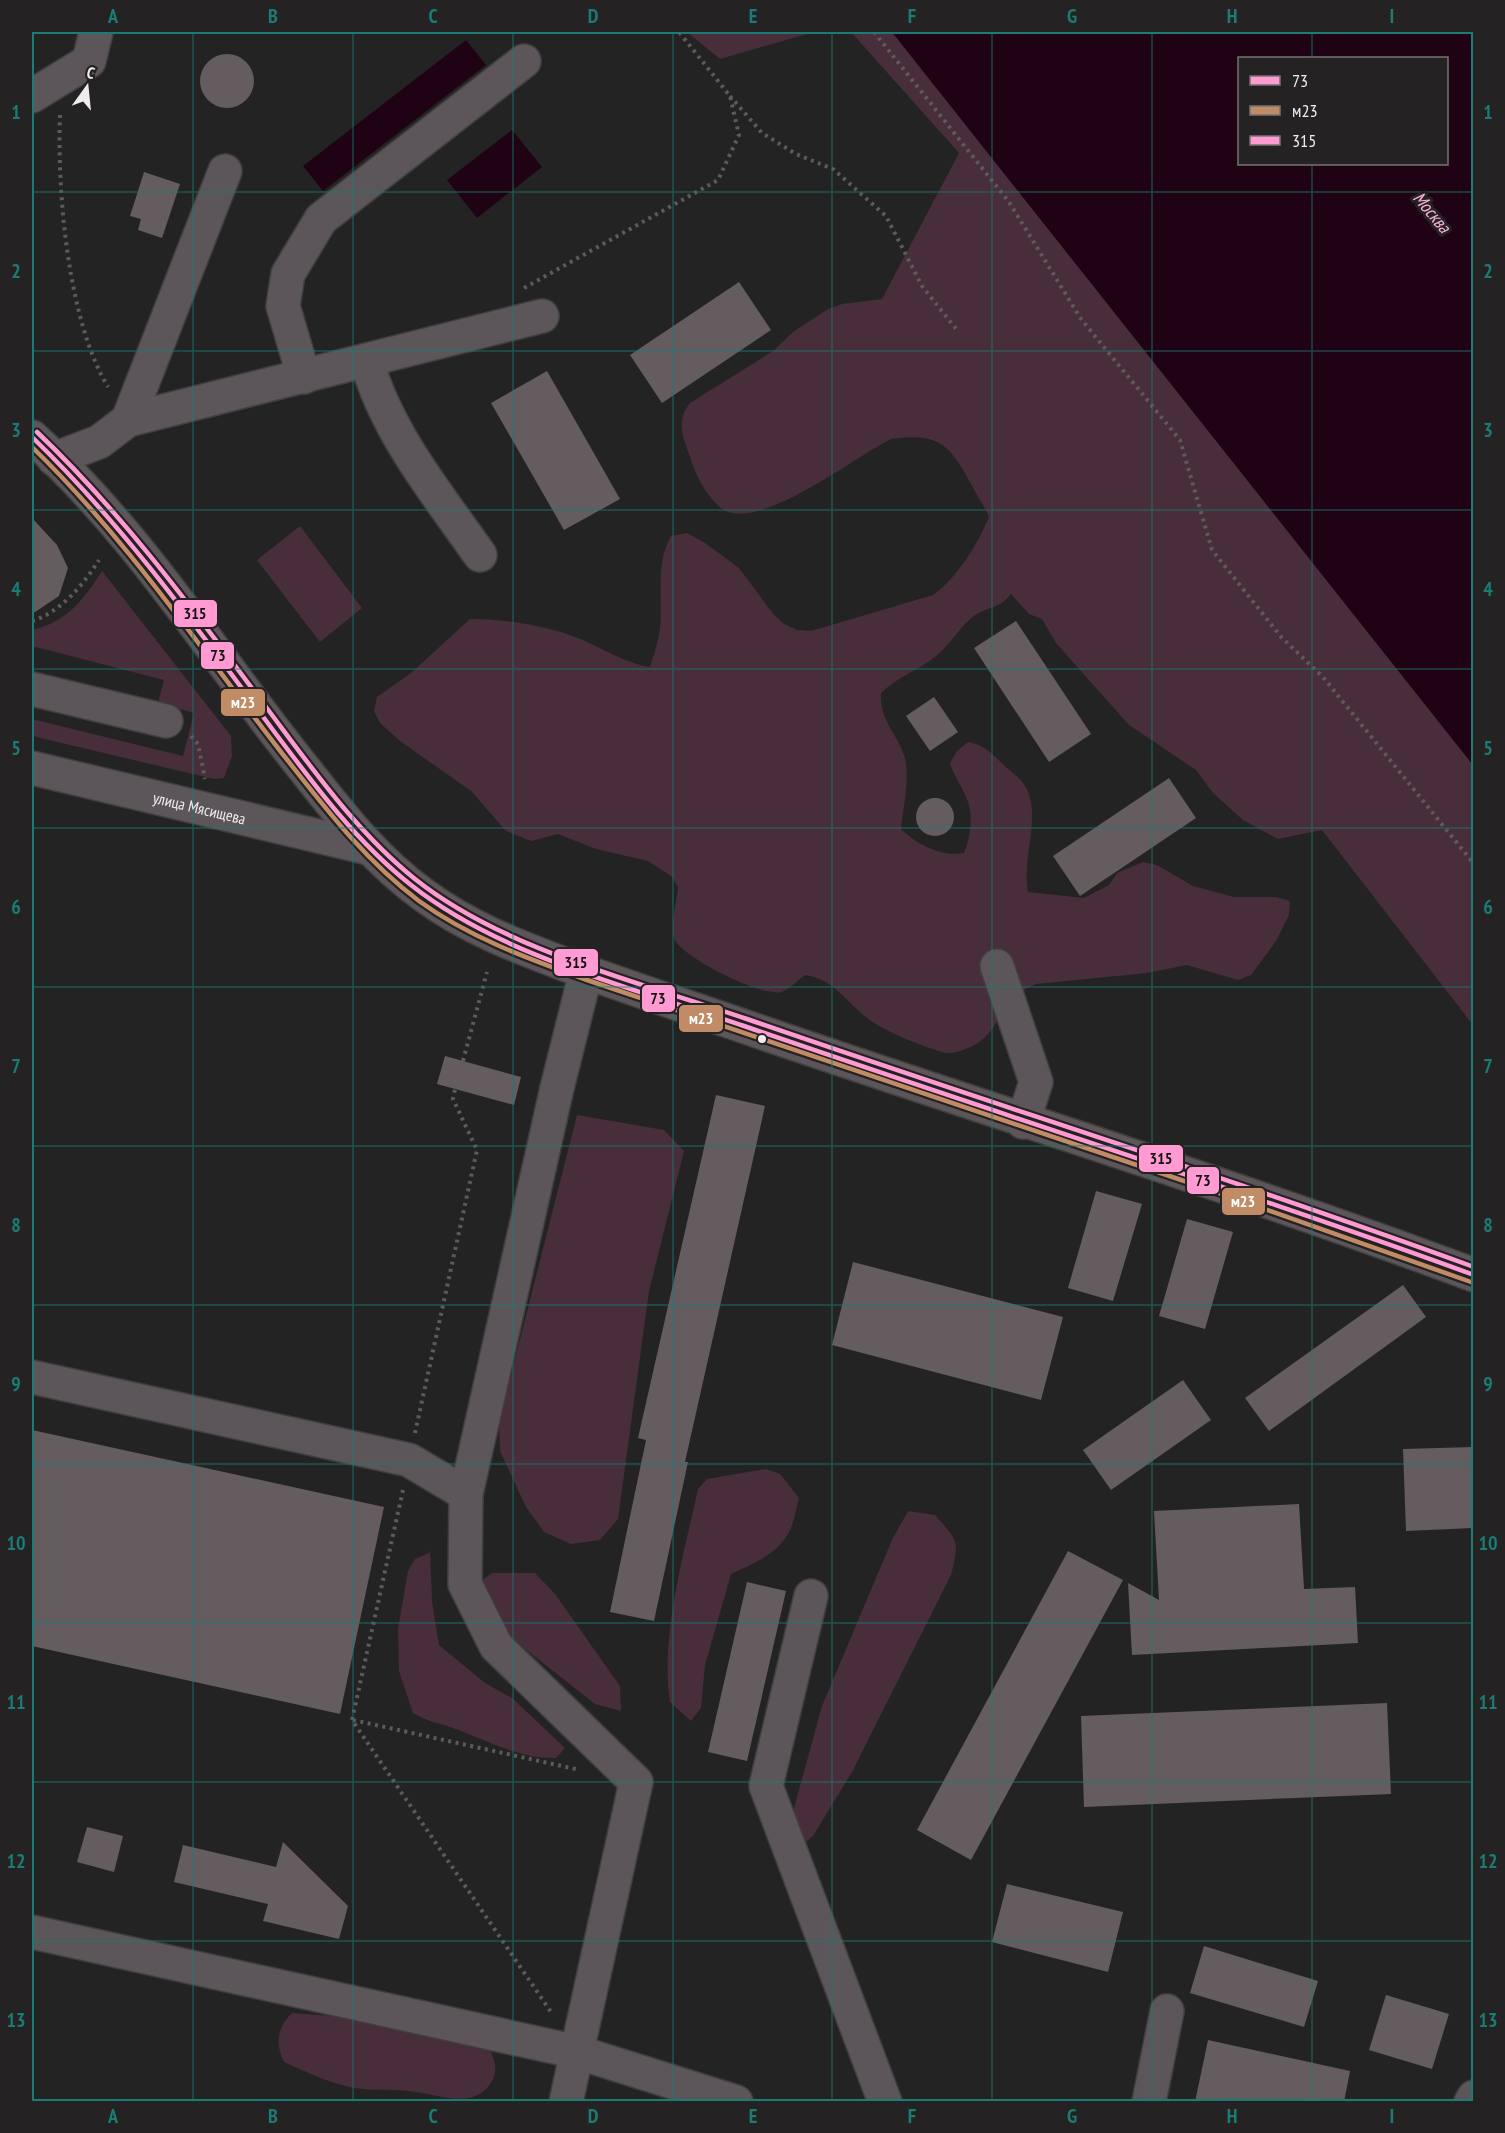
<svg xmlns="http://www.w3.org/2000/svg" width="1505" height="2133" viewBox="0 0 1505 2133" font-family="'PT Sans Narrow',sans-serif">
	<style>
		.green { fill: #482d3b }
		.water { fill: #1f0314; fill-rule: evenodd }
		.building { fill: #655c60 }
		.lines { fill: none; stroke-linecap: round; stroke-linejoin: round }
		.minor-casing { stroke: #403f3f; stroke-width: 36 }
		.path { stroke: #5e595b; stroke-width: 4; stroke-dasharray: 3 4.5; stroke-linecap: butt }
		.minor { stroke: #5c5559; stroke-width: 33 }
		.bus-1-casing { stroke: #252223; stroke-width: 9 }
		.bus-2-casing { stroke: #252223; stroke-width: 9 }
		.bus-3-casing { stroke: #252223; stroke-width: 9 }
		.bus-1 { stroke: #ff9ad2; stroke-width: 4.5 }
		.bus-2 { stroke: #c18c65; stroke-width: 4.5 }
		.bus-3 { stroke: #ff9ad2; stroke-width: 4.5 }
		.grid { fill: none; stroke: #1a7c74; stroke-width: 1.5; stroke-opacity: 0.55 }
		.bus-dot { fill: #efeced; stroke: #252223; stroke-width: 2 }
		.labels { text-anchor: middle; dominant-baseline: central; stroke-width: 6; stroke-linejoin: round; paint-order: stroke }
		.street-label { font-size: 16px; fill: #efeced; stroke: #252223 }
		.water-label { font-size: 18px; font-style: italic; fill: #fcb3d9; stroke: #252223 }
		.line-badge { stroke: #252223; stroke-width: 2 }
		.badge-label { font-size: 16px; text-anchor: middle; font-weight: bold; fill: #fff }
		.pale-badge-label { font-size: 16px; text-anchor: middle; font-weight: bold; fill: #111 }
		.neatline { fill: none; stroke: #1a7c74; stroke-width: 2 }
		.grid-label { font-size: 20px; text-anchor: middle; font-weight: bold; fill: #1a7c74 }
	</style>
	<rect width="100%" height="100%" fill="#242323"/>
	<path class="green" d="M 687,32 L 814,32 L 720,59 Z
		M 851,32 L 892,32 L 1473,765 L 1473,1025 L 1322,830 L 1278,839 L 1243,820 L 1213,793 L 1196,770 L 1129,725 L 1056,643 L 1042,619 L 1029,614 L 1011,594 C 999,609 990,606 975,615 C 960,626 951,644 936,656 C 919,670 897,677 881,693 C 879,720 898,734 905,758 C 910,780 903,807 901,829 C 918,845 941,857 964,853 C 971,836 974,814 966,797 C 961,785 954,776 950,763 L 957,751 L 968,742 C 985,745 993,755 1006,767 C 1011,772 1019,777 1023,783 C 1044,810 1021,858 1028,892 L 1084,898 L 1109,885 L 1117,873 L 1143,862 L 1157,865 L 1193,886 L 1234,897 L 1276,897 L 1290,901 L 1289,915 L 1276,941 L 1251,975 L 1238,980 L 1187,965 L 1147,973 L 1036,984 C 997,999 1002,1035 968,1048 C 961,1051 949,1055 942,1052 C 921,1046 884,1031 867,1018 C 845,1001 834,979 805,975 C 798,980 790,989 782,992 C 764,998 680,957 674,938 C 670,923 677,903 678,887 L 671,876 L 648,861 L 596,849 L 558,834 L 531,841 L 506,831 L 471,791 L 400,741 L 380,723 L 374,711 L 377,697 L 411,673 L 470,619 C 503,618 555,627 585,641 C 606,651 627,663 650,667 C 654,655 658,642 660,629 C 663,599 655,563 671,536 L 687,533 L 705,543 L 739,568 L 774,615 L 784,624 L 797,630 L 811,631 L 933,595 C 958,577 977,545 989,517 C 984,505 977,496 971,484 C 950,445 939,432 891,439 C 858,455 763,529 726,511 C 711,504 697,478 692,463 C 685,440 674,424 690,403 L 773,351 L 793,332 L 828,309 L 842,304 L 882,299 L 959,153 Z
		M 300,526 L 362,608 L 320,642 L 257,560 Z
		M 102,571 L 231,736 L 232,756 L 224,778 L 214,779 L 32,736 L 32,719 L 183,756 L 194,713 L 158,703 L 164,680 L 32,646 L 32,630 C 67,622 84,599 102,571 Z
		M 577,1115 L 664,1130 L 684,1151 L 649,1291 L 618,1519 L 600,1540 L 571,1544 L 544,1532 L 526,1507 L 500,1451 L 499,1422 Z
		M 766,1469 L 780,1474 L 799,1498 C 796,1509 794,1524 788,1534 C 776,1555 751,1565 731,1574 L 705,1665 L 701,1708 L 691,1721 L 670,1702 C 660,1638 684,1553 698,1489 L 707,1479 Z
		M 908,1511 L 935,1515 C 958,1541 960,1540 951,1575 L 852,1772 L 813,1836 L 802,1845 L 791,1819 L 822,1706 L 892,1540 Z
		M 430,1550 L 432,1602 L 439,1645 L 485,1683 L 512,1698 L 565,1748 L 556,1758 C 519,1759 487,1740 453,1728 C 439,1723 426,1721 413,1713 L 399,1671 L 398,1629 L 408,1571 L 415,1559 L 429,1553 Z
		M 492,1573 L 535,1573 L 555,1594 L 620,1686 L 621,1711 L 595,1704 L 515,1641 L 480,1595 L 481,1581 Z
		M 292,2013 L 332,2016 L 490,2050 C 495,2062 499,2072 490,2084 C 472,2111 435,2093 408,2091 C 389,2089 367,2091 349,2087 C 327,2082 304,2071 284,2062 C 275,2044 277,2027 292,2013 Z"/>
	<path class="water" d="M 892,32 L 1473,32 L 1473,765 ZM 1240,58 L 1446,58 L 1446,164 L 1240,164 Z
		M 466,40 L 486,65 L 323,191 L 303,166 Z
		M 512,130 L 542,167 L 477,218 L 447,180 Z"/>
	<path class="building" d="M200 81a27 27 0 1 1 54 0a27 27 0 1 1-54 0Z
		M 144,172 L 180,184 L 162,238 L 138,230 L 141,219 L 130,216 Z
		M 739,282 L 771,330 L 662,403 L 630,355 Z
		M 547,371 L 620,499 L 564,530 L 491,403 Z
		M 32,518 L 57,545 L 68,568 L 59,596 L 32,614 Z
		M 1016,621 L 1091,734 L 1049,762 L 974,648 Z
		M 934,697 L 958,732 L 930,751 L 906,716 Z
		M 1169,778 L 1196,818 L 1080,896 L 1053,856 Z
		M916 817a19 19 0 1 1 38 0a19 19 0 1 1-38 0Z
		M 445,1056 L 521,1077 L 514,1105 L 437,1084 Z
		M 716,1095 L 765,1106 L 685,1462 L 688,1462 L 654,1621 L 610,1612 L 646,1440 L 638,1438 Z
		M 1096,1191 L 1142,1204 L 1113,1301 L 1068,1288 Z
		M 1187,1219 L 1233,1232 L 1205,1329 L 1159,1316 Z
		M 853,1262 L 1063,1317 L 1041,1400 L 832,1345 Z
		M 1403,1285 L 1426,1317 L 1269,1431 L 1245,1398 Z
		M 1183,1380 L 1211,1420 L 1111,1490 L 1083,1450 Z
		M 32,1430 L 384,1507 L 340,1714 L 32,1646 Z
		M 1473,1447 L 1473,1528 L 1406,1531 L 1403,1449 Z
		M 1299,1504 L 1304,1589 L 1355,1587 L 1358,1643 L 1132,1655 L 1128,1583 L 1159,1600 L 1154,1511 Z
		M 1068,1551 L 1123,1580 L 971,1860 L 917,1830 Z
		M 747,1582 L 786,1591 L 747,1761 L 708,1752 Z
		M 1387,1703 L 1391,1794 L 1084,1807 L 1081,1716 Z
		M 87,1827 L 123,1836 L 114,1872 L 77,1862 Z
		M 283,1842 L 348,1906 L 339,1939 L 263,1921 L 268,1904 L 174,1882 L 183,1845 L 276,1867 Z
		M 1007,1884 L 1123,1912 L 1108,1972 L 992,1942 Z
		M 1204,1946 L 1318,1981 L 1304,2027 L 1190,1993 Z
		M 1386,1995 L 1449,2014 L 1432,2069 L 1369,2050 Z
		M 1208,2040 L 1350,2071 L 1344,2102 L 1195,2102 Z"/>
	<g class="lines">
		<defs>
			<g id="minor">
				<path d="M 32,96 L 89,61 L 96,32"/>
				<path d="M 367,362 C 387,433 438,495 480,555"/>
				<path d="M 304,377 L 283,306 L 288,274 L 321,219 L 524,61"/>
				<path d="M 128,420 L 225,171"/>
				<path d="M 32,437 C 139,533 216,660 306,771 C 342,817 377,862 425,896 C 467,927 516,946 564,964 C 632,989 701,1011 769,1035 C 1004,1115 1241,1188 1474,1275"/>
				<path d="M 54,459 L 99,442 L 128,420 L 542,316"/>
				<path d="M 32,689 L 166,721"/>
				<path id="s1" d="M 32,768 L 368,848"/>
				<path d="M 997,966 L 1036,1082 L 1023,1122"/>
				<path d="M 32,1377 L 409,1460 L 466,1494"/>
				<path d="M 811,1596 L 766,1786 L 885,2102"/>
				<path d="M 32,1932 L 577,2052 L 736,2102"/>
				<path d="M 566,2102 L 636,1782 L 496,1646 L 465,1584 L 466,1494 L 557,1088 L 586,972"/>
				<path d="M 1149,2102 L 1167,2011"/>
				<path d="M 1471,2102 L 1474,2097"/>
			</g>
		</defs>
		<use href="#minor" class="minor-casing"/>
		<path class="path" d="M 874,32 L 1009,202 L 1081,319 L 1180,440 L 1212,550 L 1282,638 L 1323,677 L 1474,864
			M 730,96 L 762,133 L 796,154 L 833,169 L 886,216 L 922,286 L 956,329
			M 60,115 C 57,192 68,321 108,387
			M 524,288 L 718,180 L 739,135 L 730,96 L 679,32
			M 32,621 C 61,612 83,585 99,560
			M 191,736 L 198,744 L 205,779
			M 463,1061 L 487,972
			M 415,1433 L 477,1150 L 453,1099 L 455,1089
			M 403,1490 L 352,1720 L 553,2015
			M 353,1720 L 580,1770"/>
		<use href="#minor" class="minor"/>
		<defs>
			<path id="bus-1" d="M 32,437 C 118,520 187,614 258,710 C 304,771 351,838 411,885 C 502,957 636,989 744,1026 C 987,1110 1232,1187 1474,1275"/>
			<path id="bus-2" d="M 32,447 C 127,539 200,648 281,752 C 323,805 364,860 419,901 C 470,938 529,959 587,980 L 1208,1189 L 1471,1282"/>
			<path id="bus-3" d="M 37,432 C 123,514 192,608 263,703 C 309,764 355,831 415,879 C 504,950 639,982 747,1019 C 989,1103 1233,1179 1474,1267"/>
		</defs>
		<use href="#bus-1" class="bus-1-casing"/>
		<use href="#bus-2" class="bus-2-casing"/>
		<use href="#bus-3" class="bus-3-casing"/>
		<use href="#bus-1" class="bus-1"/>
		<use href="#bus-2" class="bus-2"/>
		<use href="#bus-3" class="bus-3"/>
	</g>
	<path class="grid" d="M 193,32 L 193,2102M 353,32 L 353,2102M 513,32 L 513,2102M 673,32 L 673,2102M 832,32 L 832,2102M 992,32 L 992,2102M 1152,32 L 1152,2102M 1312,32 L 1312,58M 1312,164 L 1312,2102M 32,192 L 1474,192M 32,351 L 1474,351M 32,510 L 1474,510M 32,669 L 1474,669M 32,828 L 1474,828M 32,987 L 1474,987M 32,1146 L 1474,1146M 32,1305 L 1474,1305M 32,1464 L 1474,1464M 32,1623 L 1474,1623M 32,1782 L 1474,1782M 32,1941 L 1474,1941"/>
	<circle class="bus-dot" cx="762" cy="1039" r="5"/>
	<g class="labels">
		<g class="street-label">
			<text stroke="none"><textPath href="#s1" startOffset="172">улица Мясищева</textPath></text>
		</g>
		<g class="water-label">
			<text transform="translate(1432 212) rotate(50)">Москва</text>
		</g>
	</g>
	<g class="line-badge">
		<rect x="173" y="599" width="45" height="29" rx="6" fill="#ff9ad2"/>
		<rect x="200" y="641" width="35" height="29" rx="6" fill="#ff9ad2"/>
		<rect x="220" y="688" width="46" height="29" rx="6" fill="#c18c65"/>
		<rect x="553" y="948" width="46" height="29" rx="6" fill="#ff9ad2"/>
		<rect x="641" y="984" width="35" height="29" rx="6" fill="#ff9ad2"/>
		<rect x="678" y="1004" width="46" height="29" rx="6" fill="#c18c65"/>
		<rect x="1138" y="1144" width="46" height="29" rx="6" fill="#ff9ad2"/>
		<rect x="1186" y="1166" width="34" height="29" rx="6" fill="#ff9ad2"/>
		<rect x="1221" y="1187" width="45" height="29" rx="6" fill="#c18c65"/>
	</g>
	<g class="badge-label">
		<text x="243" y="708">м23</text>
		<text x="701" y="1024">м23</text>
		<text x="1243" y="1207">м23</text>
	</g>
	<g class="pale-badge-label">
		<text x="195" y="619">315</text>
		<text x="218" y="661">73</text>
		<text x="576" y="968">315</text>
		<text x="658" y="1004">73</text>
		<text x="1161" y="1164">315</text>
		<text x="1203" y="1186">73</text>
	</g>
	<rect width="1505" height="2133" fill="none" stroke="#252223" stroke-width="66"/>
	<rect x="1238" y="57" width="210" height="108" fill="#252223" stroke="#767374" stroke-width="1.5"/>
	<rect x="1250" y="76" width="30" height="9" fill="#ff9ad2" stroke="#767374" stroke-width="1.5"/>
	<text x="1292" y="87" font-size="18" fill="#efeced">73</text>
	<rect x="1250" y="106" width="30" height="9" fill="#c18c65" stroke="#767374" stroke-width="1.5"/>
	<text x="1292" y="117" font-size="18" fill="#efeced">м23</text>
	<rect x="1250" y="136" width="30" height="9" fill="#ff9ad2" stroke="#767374" stroke-width="1.5"/>
	<text x="1292" y="147" font-size="18" fill="#efeced">315</text>
	<g transform="translate(87 87) rotate(15)" stroke="#252223" stroke-width="4.5" paint-order="stroke">
	<path d="M0-4.5L10 22L0 15L-10 22Z" fill="#efeced"/>
	<text y="-9" font-size="16" font-weight="bold" text-anchor="middle" fill="#efeced">С</text>
	</g>
	<rect x="33" y="33" width="1439" height="2067" class="neatline"/>
	<g class="grid-label">
		<text x="113" y="23">A</text>
		<text x="273" y="23">B</text>
		<text x="433" y="23">C</text>
		<text x="593" y="23">D</text>
		<text x="753" y="23">E</text>
		<text x="912" y="23">F</text>
		<text x="1072" y="23">G</text>
		<text x="1232" y="23">H</text>
		<text x="1392" y="23">I</text>
		<text x="16" y="119">1</text>
		<text x="1488" y="119">1</text>
		<text x="16" y="278">2</text>
		<text x="1488" y="278">2</text>
		<text x="16" y="437">3</text>
		<text x="1488" y="437">3</text>
		<text x="16" y="596">4</text>
		<text x="1488" y="596">4</text>
		<text x="16" y="755">5</text>
		<text x="1488" y="755">5</text>
		<text x="16" y="914">6</text>
		<text x="1488" y="914">6</text>
		<text x="16" y="1073">7</text>
		<text x="1488" y="1073">7</text>
		<text x="16" y="1232">8</text>
		<text x="1488" y="1232">8</text>
		<text x="16" y="1391">9</text>
		<text x="1488" y="1391">9</text>
		<text x="16" y="1550">10</text>
		<text x="1488" y="1550">10</text>
		<text x="16" y="1709">11</text>
		<text x="1488" y="1709">11</text>
		<text x="16" y="1868">12</text>
		<text x="1488" y="1868">12</text>
		<text x="16" y="2027">13</text>
		<text x="1488" y="2027">13</text>
		<text x="113" y="2123">A</text>
		<text x="273" y="2123">B</text>
		<text x="433" y="2123">C</text>
		<text x="593" y="2123">D</text>
		<text x="753" y="2123">E</text>
		<text x="912" y="2123">F</text>
		<text x="1072" y="2123">G</text>
		<text x="1232" y="2123">H</text>
		<text x="1392" y="2123">I</text>
	</g>
</svg>
